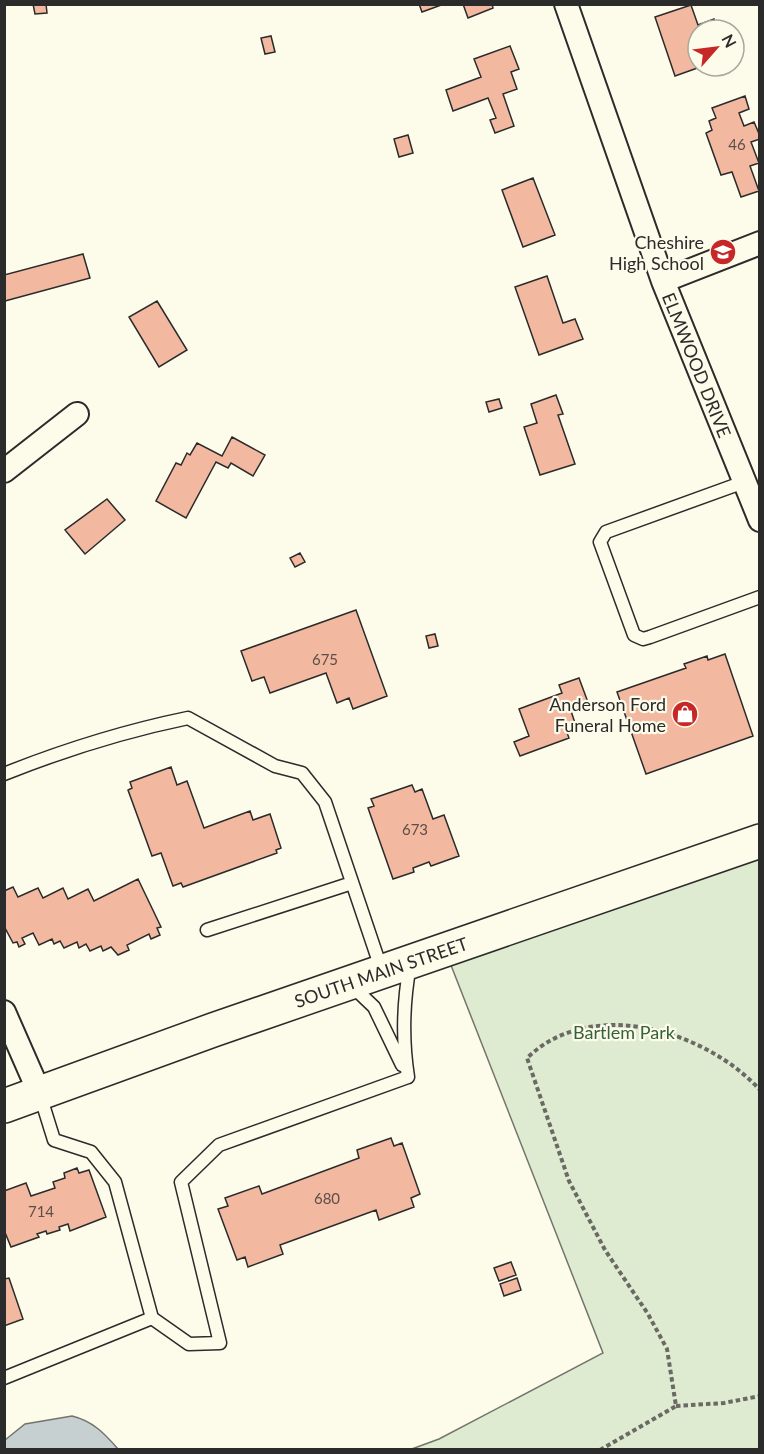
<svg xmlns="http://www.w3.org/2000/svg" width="764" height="1454" viewBox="0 0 764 1454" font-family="Lato,sans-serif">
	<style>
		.green { fill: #deebd1; stroke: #74746e; stroke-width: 1.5 }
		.water { fill: #c7d0d0; stroke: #74746e; stroke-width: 1.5 }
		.building { fill: #f2b8a0; stroke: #2b2b2b; stroke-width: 1.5 }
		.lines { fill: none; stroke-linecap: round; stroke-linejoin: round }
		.lane-casing { stroke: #2b2b2b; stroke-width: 15 }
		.street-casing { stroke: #2b2b2b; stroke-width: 26 }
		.highway-casing { stroke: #2b2b2b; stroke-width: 36 }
		.path { stroke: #6a6964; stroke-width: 4; stroke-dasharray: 4.5 3; stroke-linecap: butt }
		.lane { stroke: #fdfbea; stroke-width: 12 }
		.street { stroke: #fdfbea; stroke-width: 22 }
		.highway { stroke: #fdfbea; stroke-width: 33 }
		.labels { text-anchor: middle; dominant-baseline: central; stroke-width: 4.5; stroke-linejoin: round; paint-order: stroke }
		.number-label { font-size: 15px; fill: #5d4e48 }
		.poi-label { font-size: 18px; fill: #2b2b2b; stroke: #fdfbea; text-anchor: end }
		.street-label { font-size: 18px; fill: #2b2b2b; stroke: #fdfbea }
		.park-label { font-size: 18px; fill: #34623c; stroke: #fdfbea }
	</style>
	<rect width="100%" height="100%" fill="#fdfbea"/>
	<path class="green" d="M 759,841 L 759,1449 L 409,1450 L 439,1439 L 603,1353 L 445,950 Z"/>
	<path class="water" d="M 72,1416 C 93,1421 105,1434 118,1449 L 5,1449 L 5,1440 L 25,1424 Z"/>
	<path class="building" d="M 33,4 L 46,4 L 47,13 L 35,14 Z
		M 419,4 L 444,4 L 422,12 Z
		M 463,4 L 492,4 L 493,8 L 468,18 Z
		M 691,5 L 698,25 L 714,19 L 718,30 L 698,30 L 698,66 L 703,66 L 675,76 L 655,17 Z
		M 271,36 L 275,52 L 265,54 L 261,38 Z
		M 510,46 L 519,69 L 511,72 L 517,89 L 503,94 L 514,126 L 495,133 L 490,120 L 496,118 L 488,98 L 453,111 L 446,90 L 481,77 L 474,59 Z
		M 745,96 L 749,109 L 739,113 L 744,126 L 754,122 L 760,136 L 760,139 L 751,142 L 759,163 L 750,166 L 759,191 L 741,197 L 732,172 L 721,175 L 706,133 L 712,130 L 709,121 L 716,118 L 712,108 Z
		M 408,135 L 413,153 L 399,157 L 394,139 Z
		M 533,178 L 555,235 L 523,247 L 502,190 Z
		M 83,254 L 90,278 L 5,301 L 4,275 Z
		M 547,276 L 563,323 L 575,319 L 583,339 L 539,355 L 515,287 Z
		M 157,301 L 187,350 L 159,367 L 129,317 Z
		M 556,395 L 563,414 L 558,415 L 575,464 L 540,475 L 524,427 L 537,423 L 531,404 Z
		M 499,399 L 502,408 L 489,412 L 486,402 Z
		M 232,437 L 265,455 L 253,476 L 231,463 L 228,468 L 216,462 L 186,518 L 156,501 L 176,463 L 181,465 L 187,453 L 190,455 L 197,443 L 222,456 Z
		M 107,499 L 125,520 L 85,554 L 65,530 Z
		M 300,553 L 305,562 L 295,567 L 290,558 Z
		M 356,610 L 387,696 L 353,709 L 349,698 L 337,703 L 326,673 L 270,693 L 264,677 L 252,681 L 241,651 Z
		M 435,634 L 438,646 L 429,648 L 426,636 Z
		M 725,654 L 753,736 L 646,774 L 617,692 L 686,668 L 684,664 L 707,656 L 708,660 Z
		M 579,678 L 589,705 L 571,711 L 575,723 L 565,727 L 569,738 L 520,756 L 514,742 L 529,736 L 519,709 L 562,693 L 559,685 Z
		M 171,767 L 177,785 L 187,781 L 204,828 L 250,811 L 253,820 L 270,814 L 281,848 L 276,850 L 277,853 L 183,887 L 181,883 L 173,886 L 161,853 L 152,856 L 128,790 L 132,788 L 130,782 Z
		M 412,785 L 415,792 L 422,789 L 433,819 L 444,815 L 459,856 L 431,866 L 429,862 L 413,868 L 414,872 L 393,879 L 368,808 L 374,806 L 371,799 Z
		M 138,879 L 161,927 L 157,928 L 160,935 L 151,939 L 149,934 L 127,945 L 129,950 L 118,955 L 111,947 L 103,951 L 101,946 L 90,951 L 86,944 L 79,948 L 77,942 L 64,948 L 60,941 L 54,944 L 52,939 L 39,945 L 33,933 L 22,938 L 25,944 L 19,947 L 17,942 L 13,943 L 4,926 L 4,891 L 13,887 L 18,897 L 38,888 L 43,898 L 63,888 L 68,899 L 88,889 L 94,901 Z
		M 391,1138 L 394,1146 L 402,1143 L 420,1194 L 411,1198 L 414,1207 L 379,1220 L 376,1210 L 280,1245 L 283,1254 L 248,1267 L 245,1257 L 237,1260 L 218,1209 L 228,1206 L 225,1198 L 259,1186 L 262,1194 L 359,1158 L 357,1150 Z
		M 77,1168 L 79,1173 L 89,1170 L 106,1217 L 70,1231 L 68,1224 L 59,1227 L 60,1230 L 47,1234 L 46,1231 L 37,1234 L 39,1237 L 11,1247 L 4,1230 L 4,1191 L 26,1183 L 31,1196 L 55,1188 L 53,1182 L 65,1178 L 64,1173 Z
		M 511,1262 L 516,1275 L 499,1281 L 494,1268 Z
		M 9,1278 L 23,1319 L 4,1326 L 4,1279 Z
		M 517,1278 L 521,1290 L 504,1296 L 500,1284 Z"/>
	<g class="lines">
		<defs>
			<path id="lane" d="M 744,482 L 606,532 L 600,542 L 634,635 L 643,639 L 650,637 L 760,597
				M 4,774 C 64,750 125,731 188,718 L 275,766 L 302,773 L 325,802 L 382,971
				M 207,930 L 352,883
				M 351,985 L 374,1007 L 402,1065
				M 408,1077 C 402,1039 403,1003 410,965
				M 40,1095 L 54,1140 L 91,1152 L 115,1182 L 152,1318 L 189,1344 L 220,1343 L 181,1182 L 219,1145 L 408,1077
				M 4,1378 L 152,1318"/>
			<path id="street" d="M 566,4 L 663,281 L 760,520
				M 663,281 L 760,243
				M 4,471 L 77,414
				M 4,1012 L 40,1094"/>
			<path id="highway" d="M 4,1106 L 213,1030 L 760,841"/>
		</defs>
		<use href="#lane" class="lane-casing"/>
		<use href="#street" class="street-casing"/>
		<use href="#highway" class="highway-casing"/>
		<path class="path" d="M 676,1406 L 724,1403 L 760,1396
			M 600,1450 L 676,1406 L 667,1349 L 648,1314 L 605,1250 L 569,1181 L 527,1058 C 591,996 705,1030 760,1090"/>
		<use href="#lane" class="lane"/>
		<use href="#street" class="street"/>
		<use href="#highway" class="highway"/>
	</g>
	<defs>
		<symbol id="school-disc" viewBox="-11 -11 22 22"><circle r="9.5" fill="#c62828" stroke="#fdfbea"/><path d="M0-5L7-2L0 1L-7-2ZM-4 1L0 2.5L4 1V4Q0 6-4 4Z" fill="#fff"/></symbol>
		<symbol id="shop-disc" viewBox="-11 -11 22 22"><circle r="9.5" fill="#c62828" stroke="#fdfbea"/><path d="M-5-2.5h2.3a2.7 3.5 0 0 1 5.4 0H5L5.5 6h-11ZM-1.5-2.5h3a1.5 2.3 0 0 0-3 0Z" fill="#fff"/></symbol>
	</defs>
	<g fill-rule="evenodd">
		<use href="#school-disc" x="708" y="237" width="30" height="30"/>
		<use href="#shop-disc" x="670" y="699" width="30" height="30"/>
	</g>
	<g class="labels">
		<g class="number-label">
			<text x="737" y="144">46</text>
			<text x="325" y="659">675</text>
			<text x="415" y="829">673</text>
			<text x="327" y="1198">680</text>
			<text x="41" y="1211">714</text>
		</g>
		<g class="poi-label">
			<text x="704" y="242">Cheshire<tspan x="704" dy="21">High School</tspan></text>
			<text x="666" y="704">Anderson Ford<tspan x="666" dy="21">Funeral Home</tspan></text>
		</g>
		<g class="street-label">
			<text transform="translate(697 365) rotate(68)">ELMWOOD DRIVE</text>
			<text transform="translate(381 972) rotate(-19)">SOUTH MAIN STREET</text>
		</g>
		<g class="park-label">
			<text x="624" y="1032">Bartlem Park</text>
		</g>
	</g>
	<rect width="764" height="1454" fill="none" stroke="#2b2b2b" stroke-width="12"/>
	<g transform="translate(716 48) rotate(62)"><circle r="28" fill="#fdfbea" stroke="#a9a89e" stroke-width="1.5"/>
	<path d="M0-4.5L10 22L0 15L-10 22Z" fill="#c62828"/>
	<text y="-9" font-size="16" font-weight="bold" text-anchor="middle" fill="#2b2b2b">N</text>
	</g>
</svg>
